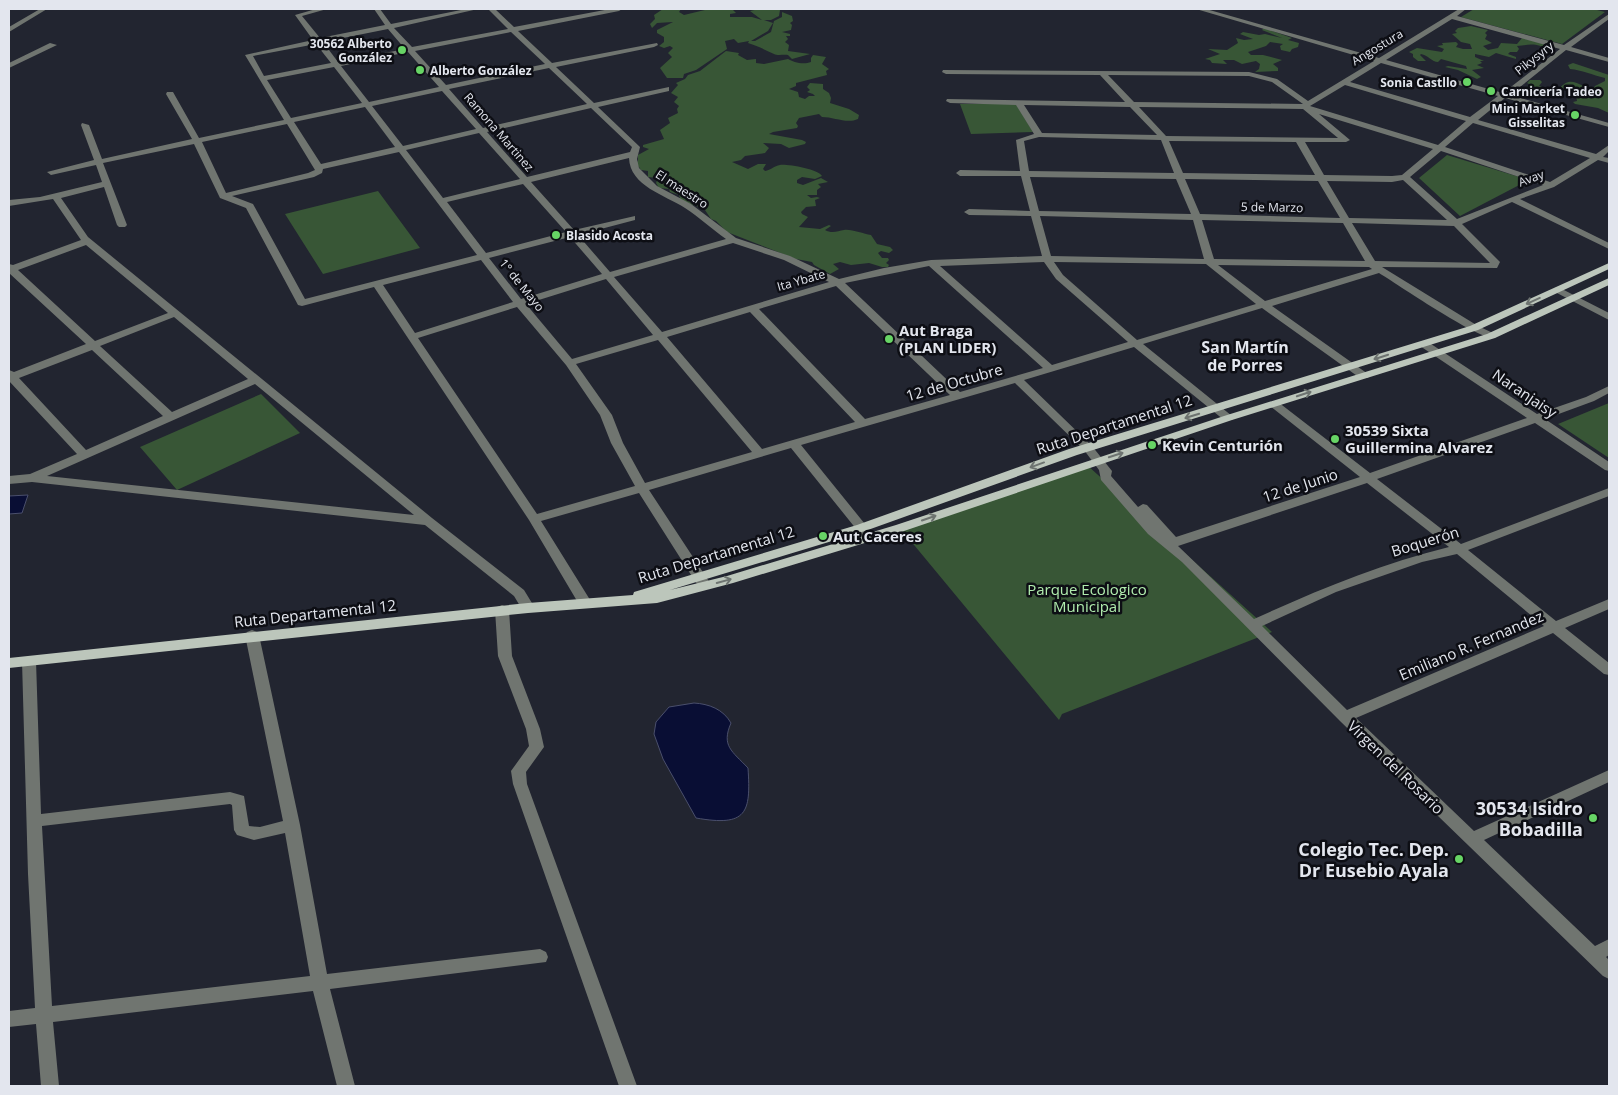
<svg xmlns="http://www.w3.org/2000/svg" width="1618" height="1095" viewBox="0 0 1618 1095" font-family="'Open Sans',sans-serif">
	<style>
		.green { fill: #385636 }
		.water { fill: #090e34; stroke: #4a4f6c }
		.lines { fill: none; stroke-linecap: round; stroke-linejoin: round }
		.minor { fill: #707570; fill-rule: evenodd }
		.major { fill: #bcc6bb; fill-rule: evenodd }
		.oneway { stroke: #6d7370 }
		.poi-dot { fill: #67d465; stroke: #0d0e14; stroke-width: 2 }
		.labels { text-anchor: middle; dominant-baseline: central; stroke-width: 5; stroke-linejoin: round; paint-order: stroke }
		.far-poi-label { font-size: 12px; font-weight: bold; fill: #e3e6ee; stroke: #0d0e14; text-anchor: end }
		.far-street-label { font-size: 12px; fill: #e3e6ee; stroke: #0d0e14 }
		.poi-label { font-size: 15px; font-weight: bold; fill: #e3e6ee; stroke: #0d0e14; text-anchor: start }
		.street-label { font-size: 15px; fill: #e3e6ee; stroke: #0d0e14 }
		.park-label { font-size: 15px; fill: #b1edae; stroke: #0d0e14 }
		.neighbourhood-label { font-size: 16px; font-weight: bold; fill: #e3e6ee; stroke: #0d0e14 }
		.near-poi-label { font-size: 18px; font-weight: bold; fill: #e3e6ee; stroke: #0d0e14; text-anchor: end }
	</style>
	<rect width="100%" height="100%" fill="#222530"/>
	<path class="green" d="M 663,9 L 681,9 L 679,12 L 684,15 L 709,9 L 732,9 L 736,13 L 730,14 L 730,17 L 752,17 L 762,20 L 750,11 L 759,9 L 780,10 L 779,16 L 771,20 L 764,20 L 773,23 L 768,31 L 751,41 L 755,41 L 771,32 L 774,21 L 782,17 L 782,12 L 792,16 L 793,21 L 790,23 L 792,25 L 791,30 L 782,32 L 790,34 L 790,36 L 786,36 L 788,39 L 785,42 L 789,45 L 788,51 L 810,54 L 792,59 L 788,55 C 784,54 778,56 774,54 C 765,50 758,46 748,43 L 749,41 L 738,43 L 734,39 L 725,41 L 727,49 L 696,70 L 684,74 L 683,78 L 667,78 L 660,68 L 672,57 L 668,53 L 673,48 L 670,46 L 664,48 L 659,46 L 664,42 L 664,37 L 657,33 L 657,30 L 673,22 L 657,23 L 652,28 L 650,24 L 655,19 L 654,15 Z
		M 1474,9 L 1593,9 L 1605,12 L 1562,44 L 1461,17 Z
		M 1471,26 L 1488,30 L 1485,33 L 1487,35 L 1485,39 L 1492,43 L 1483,46 L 1488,50 L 1498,48 L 1501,43 L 1517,44 L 1522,38 L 1545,44 L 1555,49 L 1550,54 L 1542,53 L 1543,47 C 1533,43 1527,45 1517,46 L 1519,49 L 1517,52 L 1510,52 L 1508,54 L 1516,57 L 1516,59 L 1496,53 L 1489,57 L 1475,54 L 1475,57 L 1484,61 L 1480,61 L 1482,63 L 1477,65 L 1484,68 L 1472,70 L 1481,77 L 1477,79 L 1458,70 L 1445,67 L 1448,66 L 1467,69 L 1466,66 L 1441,59 L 1438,62 C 1432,62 1428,55 1421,54 L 1420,55 L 1426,61 L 1418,61 L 1413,57 L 1413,54 L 1409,52 L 1417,48 L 1442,52 L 1444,49 L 1437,46 L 1443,45 L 1442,43 L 1456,42 L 1458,44 L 1456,47 L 1463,49 L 1472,49 L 1470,44 L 1461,42 L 1452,34 L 1457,33 L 1455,31 L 1458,28 Z
		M 1264,28 L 1292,38 L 1288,40 L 1299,43 L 1298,47 L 1292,49 L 1290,52 L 1281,50 L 1280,46 L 1283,44 L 1270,42 L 1266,46 L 1248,52 L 1251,55 L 1263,55 L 1282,60 L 1273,64 L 1278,68 L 1278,71 L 1255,72 L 1259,69 L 1260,64 L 1256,61 L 1242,64 L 1234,60 L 1223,60 L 1227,64 L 1212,63 L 1210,60 L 1205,59 L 1220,54 L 1208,49 L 1227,50 L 1238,43 L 1236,38 L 1244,40 L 1253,39 L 1240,34 L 1243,32 L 1259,35 L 1265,34 L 1282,38 L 1262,30 Z
		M 726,51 L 739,53 L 738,55 L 747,60 L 756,59 L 756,63 L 764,64 L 788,59 C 793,62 803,65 811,62 L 811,58 L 813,55 L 826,57 L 822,64 L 829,69 L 826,71 L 827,75 L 796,83 L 796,86 L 789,89 L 798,92 L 799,97 L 805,99 L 809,96 L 815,96 L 813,94 L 807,92 L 810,90 L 807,87 L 810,83 L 823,84 L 823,89 L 829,93 L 831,98 L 830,103 L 849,109 L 859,115 L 858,119 C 847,124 834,117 822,117 L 819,114 L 799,118 L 796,123 L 798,126 L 797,128 L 773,132 L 769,134 L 802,140 L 806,142 L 805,144 L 789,148 L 781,144 L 763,143 L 769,148 L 765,153 L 745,156 L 741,160 L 732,162 L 748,169 L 758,164 L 766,164 L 763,169 L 765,171 C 771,170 774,166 780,165 C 787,164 818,169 822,176 L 815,179 L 802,177 L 797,180 L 797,183 L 803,185 L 821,178 L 828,182 L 818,184 L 821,187 L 817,190 L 817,195 L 807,195 L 811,198 L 817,197 L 820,198 L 815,200 L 816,206 L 806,207 L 801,212 L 802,214 L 808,217 L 799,227 L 820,229 L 829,225 L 831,226 L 825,230 C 832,234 838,231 844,230 C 852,229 863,234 871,235 L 877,244 L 890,247 L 893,250 L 889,253 L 881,251 L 878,253 L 882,258 L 888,258 L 889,260 L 886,263 L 889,265 L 888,267 L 882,267 L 869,263 L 851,265 L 840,262 L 833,264 L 839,269 L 830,274 L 814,265 L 812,262 L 796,259 L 727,232 L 716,221 L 711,219 L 703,207 C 694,207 689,202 681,201 L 679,195 L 670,192 L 669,189 L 659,188 L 656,183 L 658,178 L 648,177 L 648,171 L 641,170 L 636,163 L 638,161 L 638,155 L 649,149 L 643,147 L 643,145 L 664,139 L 660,130 L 670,123 L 668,118 L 678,113 L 677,109 L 679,106 L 674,102 L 678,97 L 671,93 L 678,85 L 676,83 L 685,79 L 688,75 L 700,71 Z
		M 1573,63 L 1609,75 L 1609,113 L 1598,108 L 1575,104 L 1573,102 L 1577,101 L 1576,94 L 1560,88 C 1572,74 1580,88 1593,89 L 1595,86 L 1605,81 L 1605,78 C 1592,75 1582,70 1570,69 L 1568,65 Z
		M 1530,80 L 1540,80 L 1542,82 L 1539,86 L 1555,91 L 1560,96 C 1546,96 1538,92 1527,86 L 1531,85 L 1527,83 Z
		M 960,104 L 1016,104 L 1033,132 L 971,134 Z
		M 1447,155 L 1529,180 L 1460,216 L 1419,178 Z
		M 378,191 L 420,248 L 323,274 L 285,214 Z
		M 261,394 L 300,433 L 177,490 L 140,447 Z
		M 1609,403 L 1609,458 L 1558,424 Z
		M 1087,465 L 1272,632 L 1062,714 L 1059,720 L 900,528 Z"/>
	<path class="water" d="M 28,495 L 22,513 L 9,514 L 9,496 Z
		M 694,703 C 709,704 723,709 731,723 C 721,746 732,751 748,768 C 751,813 747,827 696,818 L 663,759 L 654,734 L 656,722 L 669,707 Z"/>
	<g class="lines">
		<path class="minor" d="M 40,9 L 47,9 L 9,32 L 9,27 Z
			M 316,9 L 327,9 L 302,16 L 320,38 L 385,25 L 374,9 L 380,9 L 391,24 L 466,9 L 478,9 L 394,28 L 412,47 L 508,29 L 488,9 L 495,9 L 514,27 L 610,9 L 622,9 L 619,11 L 518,31 L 552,63 L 657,43 L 658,45 L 654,47 L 556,67 L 594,103 L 669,87 L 669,91 L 598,107 L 640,147 L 637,159 L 639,168 L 657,186 L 691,204 L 736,238 L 790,256 L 839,279 L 884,268 L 931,260 L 1042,256 L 1031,216 L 969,215 L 964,212 L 969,209 L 1030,211 L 1021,176 L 960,176 L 956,173 L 960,170 L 1020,171 L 1016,140 L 1034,134 L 1016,105 L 950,103 L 946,101 L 947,99 L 1125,102 L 1100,75 L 946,74 L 942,72 L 943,70 L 1249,72 L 1277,79 L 1308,101 L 1374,61 L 1196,9 L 1206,9 L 1379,58 L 1459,9 L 1466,9 L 1457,16 L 1564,45 L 1609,14 L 1609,19 L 1571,47 L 1609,58 L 1609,62 L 1566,50 L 1510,95 L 1609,123 L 1609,127 L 1505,98 L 1478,120 L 1596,154 L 1609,145 L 1609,151 L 1603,157 L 1609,158 L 1609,163 L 1598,160 L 1554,187 L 1520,199 L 1609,243 L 1609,249 L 1512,202 L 1462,224 L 1500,262 L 1497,268 L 1382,267 L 1478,326 L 1495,334 L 1496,336 L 1495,338 C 1480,341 1397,284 1379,273 L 1272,306 L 1368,374 L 1369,376 L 1368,378 L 1360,378 L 1262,308 L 1143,344 L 1232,416 L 1234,418 L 1232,420 L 1224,420 L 1134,347 L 1024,380 L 1092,446 L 1112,471 L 1111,476 L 1138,507 L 1143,504 L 1147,505 L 1176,537 L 1360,477 L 1270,406 L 1268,404 L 1270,402 L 1278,402 L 1370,473 L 1527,418 L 1420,346 L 1419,344 L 1420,342 L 1428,342 L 1537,414 L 1586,397 L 1609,386 L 1609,393 L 1594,401 L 1545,419 L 1609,462 L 1609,471 L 1605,470 L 1535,423 L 1377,479 L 1461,544 L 1609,488 L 1609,496 L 1468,550 L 1556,621 L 1609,599 L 1609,609 L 1565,628 L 1609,663 L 1609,675 L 1604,674 L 1553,633 L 1356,718 L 1474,831 L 1609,770 L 1609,782 L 1484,840 L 1595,946 L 1609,939 L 1609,955 L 1606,957 L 1609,960 L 1609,979 L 1603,976 L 1340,721 L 1182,562 L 1148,534 L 1101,480 L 1099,470 L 1084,450 L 1015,383 L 801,445 L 873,534 L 875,537 L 873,540 L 865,540 L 791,448 L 649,490 L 710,583 L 711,586 L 710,589 L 700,589 L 639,493 L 541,521 L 592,603 L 590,606 L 580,606 L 529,520 L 374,287 L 302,306 L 298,305 L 246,208 L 220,198 L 194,144 L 103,163 L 127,225 L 125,227 L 119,227 L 117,225 L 104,187 L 61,198 L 88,237 L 432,518 L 524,590 L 535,608 L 533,611 L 523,611 L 514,596 L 425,525 L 32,482 L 9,484 L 9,476 L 30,474 L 77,454 L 9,381 L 9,370 L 14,372 L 86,344 L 9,273 L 9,264 L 13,265 L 81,240 L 53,199 L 9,206 L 9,200 L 40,197 L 102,182 L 96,165 L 51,175 L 47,172 L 94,160 L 81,125 L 82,123 L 89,125 L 102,159 L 192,139 L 166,94 L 167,92 L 173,92 L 199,138 L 284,120 L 245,55 L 313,40 L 295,15 ZM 1452,19 L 1560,49 L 1503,93 L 1386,60 ZM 388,29 L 405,49 L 338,62 L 323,42 ZM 511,32 L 545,64 L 446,85 L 415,51 ZM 316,44 L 331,63 L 264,76 L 253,56 ZM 408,52 L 439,87 L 369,102 L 341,66 ZM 1381,63 L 1498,96 L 1470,117 L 1350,82 ZM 334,67 L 362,103 L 291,118 L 267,80 ZM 549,68 L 587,104 L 483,128 L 449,89 ZM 1108,75 L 1249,76 L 1272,82 L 1303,104 L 1134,102 ZM 1345,85 L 1466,121 L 1438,145 L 1310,106 ZM 442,91 L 476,129 L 403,146 L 372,106 ZM 1024,105 L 1130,107 L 1157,135 L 1042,133 ZM 365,107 L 395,147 L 321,164 L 294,122 ZM 1139,107 L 1303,109 L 1338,138 L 1166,136 ZM 591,108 L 632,147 L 630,152 L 527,177 L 487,132 ZM 1319,114 L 1433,149 L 1402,175 L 1392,176 L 1324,175 L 1305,142 L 1346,142 L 1350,140 ZM 1473,123 L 1590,158 L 1550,182 L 1445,147 ZM 287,124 L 315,170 L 308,173 L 226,193 L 202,142 ZM 479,133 L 520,179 L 443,198 L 406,150 ZM 1039,137 L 1161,140 L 1174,173 L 1029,171 L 1024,141 ZM 1169,141 L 1296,142 L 1315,175 L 1183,173 ZM 1441,151 L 1543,185 L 1457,219 L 1410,177 ZM 399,152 L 477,255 L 305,299 L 253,204 L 232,196 L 314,177 L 322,173 L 323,169 ZM 629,158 C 630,186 665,195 685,208 C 699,217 712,229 726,239 L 610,272 L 578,235 L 635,220 L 635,216 L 574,230 L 531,182 ZM 1030,177 L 1176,179 L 1191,214 L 1039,211 ZM 1185,179 L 1318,181 L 1340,218 L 1200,214 ZM 1403,180 L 1447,220 L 1349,218 L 1327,181 L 1392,182 ZM 523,184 L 566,232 L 486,253 L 447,202 ZM 1040,216 L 1193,220 L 1204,259 L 1051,256 ZM 1202,220 L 1343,223 L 1365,261 L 1214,259 ZM 1352,223 L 1454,226 L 1490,263 L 1375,261 ZM 570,237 L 602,274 L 521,299 L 489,258 ZM 733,243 L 784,260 L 829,282 L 662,332 L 614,277 ZM 86,245 L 168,313 L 95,341 L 18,270 ZM 481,260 L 513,302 L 415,333 L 383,285 ZM 1044,262 L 1056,279 L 1128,342 L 1052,365 L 940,266 ZM 1054,262 L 1206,264 L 1256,304 L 1137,340 L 1063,275 ZM 1218,265 L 1369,267 L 1372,269 L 1265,301 ZM 929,266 L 1043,368 L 960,392 L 845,283 ZM 606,279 L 653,335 L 572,359 L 526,304 ZM 836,286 L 950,395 L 865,419 L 759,309 ZM 517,307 L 566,365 L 600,415 L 611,443 L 635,486 L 537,514 L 418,338 ZM 750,312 L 855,422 L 762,449 L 667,337 ZM 174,317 L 248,379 L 172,412 L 100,346 ZM 658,340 L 752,452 L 645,483 L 623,443 L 612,415 L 576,364 ZM 92,350 L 163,416 L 86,450 L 19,378 ZM 255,384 L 414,515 L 47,476 ZM 1367,483 L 1449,547 C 1380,564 1318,590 1254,619 L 1178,546 ZM 1457,554 L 1544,626 L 1347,710 L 1262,626 L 1336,592 L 1422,562 Z
			M 50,43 L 57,45 L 9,68 L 9,63 Z
			M 1558,287 L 1609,313 L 1609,320 L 1555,292 L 1555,288 Z
			M 502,605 L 507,607 L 509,610 L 512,656 L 540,729 L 544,747 L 526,772 L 527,784 L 637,1086 L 619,1086 L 513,784 L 511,771 L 529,746 L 526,729 L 498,656 L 495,610 L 497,607 Z
			M 252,630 L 257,632 L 259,635 L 300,825 L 327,974 L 540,949 L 546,952 L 548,957 L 546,962 L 330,989 L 355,1086 L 337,1086 L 313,991 L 53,1022 L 59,1086 L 41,1086 L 36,1024 L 9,1027 L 9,1011 L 35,1008 L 28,874 L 22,661 L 24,657 L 34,657 L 36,661 L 41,814 L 230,792 L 244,796 L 249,826 L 260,827 L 283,821 L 245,635 L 247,632 ZM 230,804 L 232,805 L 234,830 L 237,835 L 254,840 L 285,833 L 310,976 L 52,1006 L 42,826 Z"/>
		<path class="major" d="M 1609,263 L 1609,269 L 1478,330 L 1077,455 L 865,531 L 670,590 L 727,576 L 896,525 L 1224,416 L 1487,334 L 1609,278 L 1609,285 L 1495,338 L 1232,420 L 904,531 L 733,583 L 657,603 L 528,613 L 9,668 L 9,658 L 528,603 L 633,595 L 634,592 L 857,525 L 1069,449 L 1470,326 Z"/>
	</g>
	<defs><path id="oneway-shaft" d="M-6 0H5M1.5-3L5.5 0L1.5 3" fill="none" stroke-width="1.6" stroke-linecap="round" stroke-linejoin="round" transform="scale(1.25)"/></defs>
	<g class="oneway">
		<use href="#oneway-shaft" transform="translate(1533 301) rotate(156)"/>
		<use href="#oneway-shaft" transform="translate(1381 357) rotate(162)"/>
		<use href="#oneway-shaft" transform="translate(1304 394) rotate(-18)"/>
		<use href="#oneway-shaft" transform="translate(1192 416) rotate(163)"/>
		<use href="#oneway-shaft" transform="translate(1116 455) rotate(-18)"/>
		<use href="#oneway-shaft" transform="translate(1037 465) rotate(160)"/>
		<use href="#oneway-shaft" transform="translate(929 518) rotate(-19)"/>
		<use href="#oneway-shaft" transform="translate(724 581) rotate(-15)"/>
	</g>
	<g class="poi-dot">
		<circle cx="402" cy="50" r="5"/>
		<circle cx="420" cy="70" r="5"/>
		<circle cx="1467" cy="82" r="5"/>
		<circle cx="1491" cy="91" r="5"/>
		<circle cx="1575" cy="115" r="5"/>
		<circle cx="556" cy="235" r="5"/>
		<circle cx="889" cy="339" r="5"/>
		<circle cx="1335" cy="439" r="5"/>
		<circle cx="1152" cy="445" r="5"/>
		<circle cx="823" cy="536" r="5"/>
		<circle cx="1593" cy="818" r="5"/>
		<circle cx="1459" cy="859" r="5"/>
	</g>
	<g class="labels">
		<g class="far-poi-label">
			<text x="392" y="43">30562 Alberto<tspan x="392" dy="14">González</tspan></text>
			<text x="430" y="70" text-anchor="start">Alberto González</text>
			<text x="1457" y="82">Sonia Castllo</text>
			<text x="1501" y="91" text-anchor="start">Carnicería Tadeo</text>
			<text x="1565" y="108">Mini Market<tspan x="1565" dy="14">Gisselitas</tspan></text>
			<text x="566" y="235" text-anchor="start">Blasido Acosta</text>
		</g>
		<g class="far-street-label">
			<text transform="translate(1377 47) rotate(-31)">Angostura</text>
			<text transform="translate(1534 58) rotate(-38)">Pikysyry</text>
			<text transform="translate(499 132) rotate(49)">Ramona Martinez</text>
			<text transform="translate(1531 178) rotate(-20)">Avay</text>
			<text transform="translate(682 189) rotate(33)">El maestro</text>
			<text transform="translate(1272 207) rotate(1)">5 de Marzo</text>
			<text transform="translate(801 280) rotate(-16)">Ita Ybate</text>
			<text transform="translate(522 285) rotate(51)">1° de Mayo</text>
		</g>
		<g class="poi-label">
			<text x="899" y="330">Aut Braga<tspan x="899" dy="17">(PLAN LIDER)</tspan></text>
			<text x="1345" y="430">30539 Sixta<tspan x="1345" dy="17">Guillermina Alvarez</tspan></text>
			<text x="1162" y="445">Kevin Centurión</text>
			<text x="833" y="536">Aut Caceres</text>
		</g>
		<g class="street-label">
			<text transform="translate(954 382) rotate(-16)">12 de Octubre</text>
			<text transform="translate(1525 393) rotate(34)">Naranjaisy</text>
			<text transform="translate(1114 424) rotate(-18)">Ruta Departamental 12</text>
			<text transform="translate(1300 485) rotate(-18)">12 de Junio</text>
			<text transform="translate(1425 541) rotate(-17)">Boquerón</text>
			<text transform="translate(716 554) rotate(-17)">Ruta Departamental 12</text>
			<text transform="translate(315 613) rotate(-6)">Ruta Departamental 12</text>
			<text transform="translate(1471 645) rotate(-23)">Emiliano R. Fernandez</text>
			<text transform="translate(1396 767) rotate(44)">Virgen del Rosario</text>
		</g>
		<g class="park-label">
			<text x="1087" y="589">Parque Ecologico<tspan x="1087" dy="17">Municipal</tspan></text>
		</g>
		<g class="neighbourhood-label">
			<text x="1245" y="347">San Martín<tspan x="1245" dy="18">de Porres</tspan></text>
		</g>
		<g class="near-poi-label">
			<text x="1583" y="808">30534 Isidro<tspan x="1583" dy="21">Bobadilla</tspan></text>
			<text x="1449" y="849">Colegio Tec. Dep.<tspan x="1449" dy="21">Dr Eusebio Ayala</tspan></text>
		</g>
	</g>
	<rect width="1618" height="1095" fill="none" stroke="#e3e6ee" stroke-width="20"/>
</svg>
